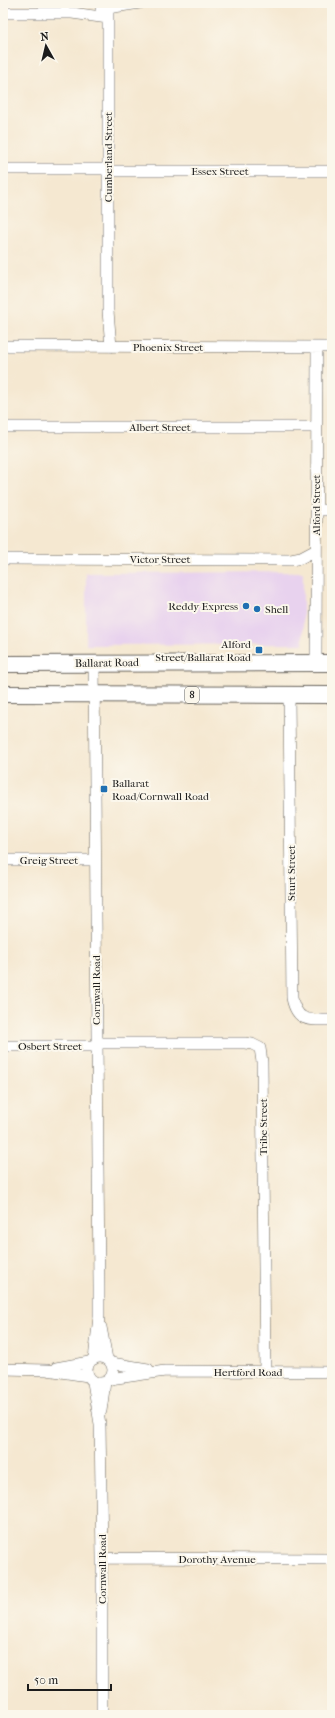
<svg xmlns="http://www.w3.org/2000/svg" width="335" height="1718" viewBox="0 0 335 1718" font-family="'IM FELL French Canon',serif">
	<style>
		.built { fill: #e8d2ee }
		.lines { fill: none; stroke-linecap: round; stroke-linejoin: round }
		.minor-casing { stroke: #68635b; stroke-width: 12 }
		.highway-casing { stroke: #68635b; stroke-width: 18 }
		.minor { stroke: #fff; stroke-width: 11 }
		.highway { stroke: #fff; stroke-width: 16 }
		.poi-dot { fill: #1f6fb2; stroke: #fbf7ec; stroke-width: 1.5 }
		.labels { text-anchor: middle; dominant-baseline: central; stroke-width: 4; stroke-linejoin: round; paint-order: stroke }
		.shield { fill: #fbf7ec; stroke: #5f5e5a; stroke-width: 1 }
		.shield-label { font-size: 10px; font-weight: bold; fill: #1c1c1c }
		.street-label { font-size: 11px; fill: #1c1c1c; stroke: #fbf7ec }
		.poi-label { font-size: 11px; fill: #1c1c1c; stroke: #fbf7ec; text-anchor: end }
	</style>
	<rect width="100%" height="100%" fill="#fbf7ec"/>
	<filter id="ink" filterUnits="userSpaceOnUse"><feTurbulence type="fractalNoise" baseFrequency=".025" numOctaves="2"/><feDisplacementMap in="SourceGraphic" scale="8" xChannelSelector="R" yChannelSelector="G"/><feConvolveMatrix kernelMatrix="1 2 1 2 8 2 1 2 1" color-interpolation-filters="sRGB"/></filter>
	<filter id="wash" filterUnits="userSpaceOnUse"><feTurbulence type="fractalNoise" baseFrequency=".012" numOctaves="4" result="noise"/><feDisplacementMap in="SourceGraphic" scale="16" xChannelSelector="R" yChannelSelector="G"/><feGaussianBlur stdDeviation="0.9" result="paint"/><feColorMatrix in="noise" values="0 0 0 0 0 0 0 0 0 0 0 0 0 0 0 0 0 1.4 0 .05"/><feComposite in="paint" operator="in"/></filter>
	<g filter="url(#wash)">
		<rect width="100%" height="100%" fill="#f5e8d1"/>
		<path class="built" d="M 303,572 L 303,644 L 86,645 L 86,573 Z"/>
	</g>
	<g filter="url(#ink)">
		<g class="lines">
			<defs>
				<path id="minor" d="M 108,3 L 108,311 L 111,347
					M 101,9 L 140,3
					M 3,13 L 72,13 L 108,18
					M 3,169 L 108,169
					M 108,171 L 332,171
					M 3,346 L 332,347
					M 3,427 L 316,427
					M 316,510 L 332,510
					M 3,559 L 291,560 L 301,558 L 316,550
					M 316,663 L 317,347
					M 289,695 L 292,998 C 297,1023 310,1020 332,1020
					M 3,860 L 95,860
					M 96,1043 L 245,1043 L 252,1044 L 260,1048 L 262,1062 L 265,1372
					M 3,1046 L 96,1046
					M 101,1327 L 107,1359
					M87 1370a13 13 0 1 1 26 0a13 13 0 1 1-26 0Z
					M 94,1359 L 99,1317 L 99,1287 L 94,663
					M 111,1363 L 148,1369
					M 56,1368 L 89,1362
					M 3,1369 L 47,1370 L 88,1376
					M 110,1379 L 165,1371 L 332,1372
					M 93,1382 L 100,1424 L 102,1558 L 102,1715
					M 101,1411 L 105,1382
					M 102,1558 L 332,1559"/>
				<path id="highway" d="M 3,664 L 332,663
					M 3,694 L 332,695"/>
			</defs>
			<use href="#minor" class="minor-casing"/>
			<use href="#highway" class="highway-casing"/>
			<use href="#minor" class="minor"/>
			<use href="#highway" class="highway"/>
		</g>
	</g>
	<g class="poi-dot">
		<circle cx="246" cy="606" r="4"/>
		<circle cx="257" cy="609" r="4"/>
		<rect x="255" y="646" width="8" height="8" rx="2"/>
		<rect x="100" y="785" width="8" height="8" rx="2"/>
	</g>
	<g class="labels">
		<rect class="shield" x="185" y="687" width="14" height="16" rx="3"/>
		<g class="shield-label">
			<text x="192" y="695">8</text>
		</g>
		<g class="street-label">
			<text transform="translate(108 157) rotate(-90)">Cumberland Street</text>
			<text x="220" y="171">Essex Street</text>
			<text x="168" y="347">Phoenix Street</text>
			<text x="160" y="427">Albert Street</text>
			<text transform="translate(316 505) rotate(-90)">Alford Street</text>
			<text x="160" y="559">Victor Street</text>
			<text transform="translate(107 663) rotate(-1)">Ballarat Road</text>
			<text x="49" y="860">Greig Street</text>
			<text transform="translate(291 873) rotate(-90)">Sturt Street</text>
			<text transform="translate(96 990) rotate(-90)">Cornwall Road</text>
			<text x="50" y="1046">Osbert Street</text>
			<text transform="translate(263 1127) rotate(-90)">Tribe Street</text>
			<text x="248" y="1372">Hertford Road</text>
			<text x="217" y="1559">Dorothy Avenue</text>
			<text transform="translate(102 1569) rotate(-90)">Cornwall Road</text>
		</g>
		<g class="poi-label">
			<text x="238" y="606">Reddy Express</text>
			<text x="265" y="609" text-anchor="start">Shell</text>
			<text x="251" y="644">Alford<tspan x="251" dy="13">Street/Ballarat Road</tspan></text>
			<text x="112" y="783" text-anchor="start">Ballarat<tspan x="112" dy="13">Road/Cornwall Road</tspan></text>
		</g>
	</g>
	<rect width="335" height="1718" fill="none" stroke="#fbf7ec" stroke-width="16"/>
	<g transform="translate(46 46) rotate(352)" stroke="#fbf7ec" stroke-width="3" paint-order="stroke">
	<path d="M0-3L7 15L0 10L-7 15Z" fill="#1c1c1c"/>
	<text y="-6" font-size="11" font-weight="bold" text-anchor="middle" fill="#1c1c1c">N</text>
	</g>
	<path d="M28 1684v6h83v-6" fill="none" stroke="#1c1c1c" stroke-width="2"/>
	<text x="34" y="1684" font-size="12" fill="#1c1c1c" stroke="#fbf7ec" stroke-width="3" paint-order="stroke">50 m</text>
</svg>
